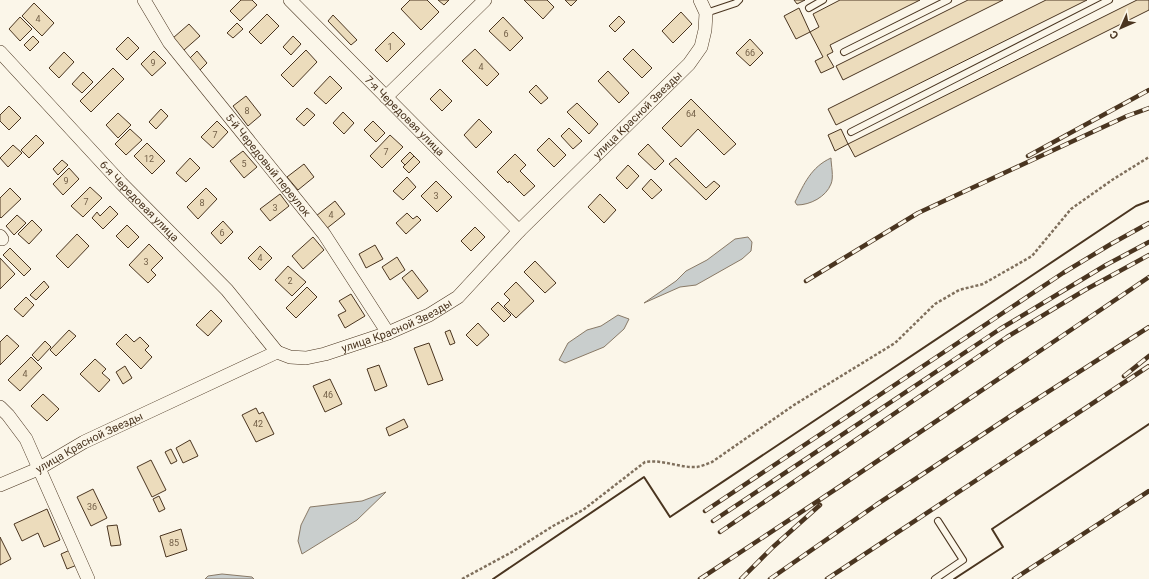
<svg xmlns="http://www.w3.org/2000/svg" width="1149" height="579" viewBox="0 0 1149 579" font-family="Roboto,sans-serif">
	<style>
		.water { fill: #c9cecd; stroke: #887966 }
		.building { fill: #ecdcbc; stroke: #4a3520 }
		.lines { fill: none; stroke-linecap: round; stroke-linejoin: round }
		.service-casing { stroke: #4a3520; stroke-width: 8 }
		.minor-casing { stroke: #4a3520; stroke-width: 14 }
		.path { stroke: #7f6f5c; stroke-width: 2.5; stroke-dasharray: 3 2; stroke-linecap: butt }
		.service { stroke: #fbf6e9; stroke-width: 6 }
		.minor { stroke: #fbf6e9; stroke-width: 13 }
		.rail-casing { stroke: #4a3520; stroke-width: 4.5 }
		.rail { stroke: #fbf6e9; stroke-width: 3; stroke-dasharray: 9; stroke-linecap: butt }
		.wall { stroke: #4a3520; stroke-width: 2 }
		.labels { text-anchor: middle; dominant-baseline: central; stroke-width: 3; stroke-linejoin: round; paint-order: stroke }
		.number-label { font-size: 9px; fill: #725f47 }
		.street-label { font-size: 11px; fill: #4a3520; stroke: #fbf6e9 }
	</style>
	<rect width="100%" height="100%" fill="#fbf6e9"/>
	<path class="water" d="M 831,158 C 831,165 834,177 831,184 C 826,197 810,205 797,205 L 795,202 C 804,184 811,167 831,158 Z
		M 748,237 L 752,242 L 751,251 L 742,259 L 696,285 L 680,287 L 644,303 L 676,281 L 686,271 L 707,260 L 735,239 Z
		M 618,315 L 629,319 L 624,329 L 604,347 L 565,363 L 559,360 L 568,343 L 587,330 L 601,326 Z
		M 386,492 L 357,520 L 302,554 L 298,541 L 301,525 L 310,507 L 362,501 Z
		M 222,574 L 252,577 L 254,579 L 205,579 L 208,576 Z"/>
	<path class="building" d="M 241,0 L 252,0 L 257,5 L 240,21 L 230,11 Z
		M 410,0 L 427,0 L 439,12 L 421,30 L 401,9 Z
		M 438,0 L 449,0 L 444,5 Z
		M 524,0 L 547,0 L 554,7 L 543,19 Z
		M 565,0 L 577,0 L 571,6 Z
		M 794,0 L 805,0 L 797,4 Z
		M 840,0 L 920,0 L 830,45 L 833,52 L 827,55 L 834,67 L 821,73 L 815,61 L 823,57 L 810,32 L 819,27 L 813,14 Z
		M 968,0 L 1003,0 L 843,80 L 836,66 Z
		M 1046,0 L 1087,0 L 836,125 L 828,109 Z
		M 1137,0 L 1149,0 L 1149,10 L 855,157 L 848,144 Z
		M 34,3 L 54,23 L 42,36 L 22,16 Z
		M 799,8 L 810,32 L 796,39 L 784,16 Z
		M 681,12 L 692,24 L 673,43 L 662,31 Z
		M 267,14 L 279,26 L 261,44 L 249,32 Z
		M 333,15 L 357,40 L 351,45 L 328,21 Z
		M 619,16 L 625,22 L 615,32 L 609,26 Z
		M 20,17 L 32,29 L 20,41 L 9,29 Z
		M 503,17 L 523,38 L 510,51 L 489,31 Z
		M 237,23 L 243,29 L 233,38 L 227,33 Z
		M 189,24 L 200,36 L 184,50 L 173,38 Z
		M 393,32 L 405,44 L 387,62 L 375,50 Z
		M 33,36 L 39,42 L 30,51 L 24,45 Z
		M 293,36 L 301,44 L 291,55 L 283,47 Z
		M 128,37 L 139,48 L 127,60 L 116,49 Z
		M 750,39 L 763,53 L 750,66 L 736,53 Z
		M 475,49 L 499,74 L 487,86 L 462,61 Z
		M 633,49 L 652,68 L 642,78 L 623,59 Z
		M 306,50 L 317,62 L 293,87 L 281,75 Z
		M 154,51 L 166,63 L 152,76 L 141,64 Z
		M 197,51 L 207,63 L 200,70 L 189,59 Z
		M 64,52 L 74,62 L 59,78 L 49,68 Z
		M 113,68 L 124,79 L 91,112 L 80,101 Z
		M 608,71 L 629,93 L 619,103 L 598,81 Z
		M 83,72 L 93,82 L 82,93 L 72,84 Z
		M 330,76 L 342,88 L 326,104 L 314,93 Z
		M 536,85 L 548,98 L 541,104 L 529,92 Z
		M 440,89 L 452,101 L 442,111 L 430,99 Z
		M 246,96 L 261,115 L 248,126 L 233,106 Z
		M 691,99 L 736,144 L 724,155 L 698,129 L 681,147 L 662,128 Z
		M 577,103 L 598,124 L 589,134 L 567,112 Z
		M 9,106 L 21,118 L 9,130 L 0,121 L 0,115 Z
		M 307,108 L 315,115 L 304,126 L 296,119 Z
		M 161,109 L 168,116 L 156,129 L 149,122 Z
		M 343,112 L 354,123 L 344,134 L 333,123 Z
		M 118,113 L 131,125 L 118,138 L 106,125 Z
		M 479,119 L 492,132 L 476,148 L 464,135 Z
		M 217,121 L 228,132 L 213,148 L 201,137 Z
		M 373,121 L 385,133 L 376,142 L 364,130 Z
		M 569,128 L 582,141 L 573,149 L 561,136 Z
		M 130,129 L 142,140 L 126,155 L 115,144 Z
		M 841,129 L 848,144 L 835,151 L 828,135 Z
		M 36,135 L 44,143 L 29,158 L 21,150 Z
		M 390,135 L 403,147 L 382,168 L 370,156 Z
		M 549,138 L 566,155 L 554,167 L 537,150 Z
		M 147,143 L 165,161 L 152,174 L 134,156 Z
		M 648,144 L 664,161 L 655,170 L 638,154 Z
		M 13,145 L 22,153 L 8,167 L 0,158 Z
		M 243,151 L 257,167 L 244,178 L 230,161 Z
		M 410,152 L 414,156 L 405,165 L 401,161 Z
		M 515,154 L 526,165 L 520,171 L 535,186 L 524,196 L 509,181 L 508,183 L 497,172 Z
		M 414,156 L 420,162 L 409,173 L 403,167 Z
		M 190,158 L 200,168 L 186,182 L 176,173 Z
		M 676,158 L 706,188 L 714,181 L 720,186 L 706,200 L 669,164 Z
		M 62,160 L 68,165 L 58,175 L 53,169 Z
		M 304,164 L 314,177 L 298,190 L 287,177 Z
		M 628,165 L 639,176 L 627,189 L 616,178 Z
		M 69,168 L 79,179 L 63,195 L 53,184 Z
		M 407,177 L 416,187 L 403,200 L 393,191 Z
		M 651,179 L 662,190 L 652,199 L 642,189 Z
		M 436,181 L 452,197 L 437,212 L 421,196 Z
		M 90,187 L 102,198 L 83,217 L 71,206 Z
		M 10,188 L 21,199 L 1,218 L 0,217 L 0,198 Z
		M 206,188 L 217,199 L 198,219 L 187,207 Z
		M 280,194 L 289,206 L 270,221 L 260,209 Z
		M 600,194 L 616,210 L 604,223 L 588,207 Z
		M 335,201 L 345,214 L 326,229 L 316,216 Z
		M 110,206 L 118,214 L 103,229 L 92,218 L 97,212 L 100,216 Z
		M 407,213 L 413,219 L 417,216 L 421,220 L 406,234 L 396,223 Z
		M 17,215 L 26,223 L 14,235 L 6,226 Z
		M 32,220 L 42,230 L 29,244 L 18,234 Z
		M 223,221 L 233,232 L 221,244 L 211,233 Z
		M 127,225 L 139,237 L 128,248 L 116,236 Z
		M 475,227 L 485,237 L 471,251 L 461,241 Z
		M 77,234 L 89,246 L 68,268 L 56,256 Z
		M 313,237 L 324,250 L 303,269 L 292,256 Z
		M 149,244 L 163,258 L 151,270 L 156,275 L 148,283 L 129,265 Z
		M 375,245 L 383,259 L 366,268 L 359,254 Z
		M 260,246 L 272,258 L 260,270 L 248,258 Z
		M 10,248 L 31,269 L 24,276 L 3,255 Z
		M 397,257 L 405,270 L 390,280 L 382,267 Z
		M 0,258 L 15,274 L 0,289 Z
		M 535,261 L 556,283 L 545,293 L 524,272 Z
		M 288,266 L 306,282 L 292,296 L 275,280 Z
		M 412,270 L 428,291 L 418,299 L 402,278 Z
		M 44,281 L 49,287 L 36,300 L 30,295 Z
		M 516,282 L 534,301 L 516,318 L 504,306 L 510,300 L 504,294 Z
		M 307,287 L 317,297 L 296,318 L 286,308 Z
		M 351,294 L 365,316 L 345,328 L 338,315 L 346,311 L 339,301 Z
		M 26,297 L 34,305 L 23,317 L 14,309 Z
		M 498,302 L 511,315 L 504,322 L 491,309 Z
		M 211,310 L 222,321 L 208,336 L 196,325 Z
		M 478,323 L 489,335 L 477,346 L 466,335 Z
		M 69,330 L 76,336 L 56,356 L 50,350 Z
		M 450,330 L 455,343 L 450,345 L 445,332 Z
		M 126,334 L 134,342 L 140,337 L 149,346 L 145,350 L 152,357 L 141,369 L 116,344 Z
		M 7,335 L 19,346 L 0,365 L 0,342 Z
		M 45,341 L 51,347 L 38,361 L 32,355 Z
		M 429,343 L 443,380 L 428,385 L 414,348 Z
		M 31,357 L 42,368 L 20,391 L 8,380 Z
		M 95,359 L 106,369 L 102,373 L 110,380 L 99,392 L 80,374 Z
		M 379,365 L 387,386 L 375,391 L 367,369 Z
		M 125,366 L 132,378 L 123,384 L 116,372 Z
		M 330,379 L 342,404 L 325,412 L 313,386 Z
		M 43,394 L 59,409 L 47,421 L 31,406 Z
		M 256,408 L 259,414 L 263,412 L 274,434 L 256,442 L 242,415 Z
		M 404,419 L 408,427 L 389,436 L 386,428 Z
		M 190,440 L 198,456 L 183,463 L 176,448 Z
		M 171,449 L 177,461 L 171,464 L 165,452 Z
		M 151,460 L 166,490 L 152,497 L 137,467 Z
		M 93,489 L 107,518 L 91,526 L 77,497 Z
		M 159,496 L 165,509 L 159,512 L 153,499 Z
		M 47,509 L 60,540 L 44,547 L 38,533 L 22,541 L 14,524 Z
		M 117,525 L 121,545 L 111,546 L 107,526 Z
		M 181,529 L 187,550 L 166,557 L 160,536 Z
		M 0,537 L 11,559 L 0,565 Z
		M 70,550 L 77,565 L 67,569 L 61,554 Z"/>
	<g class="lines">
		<defs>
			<path id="service" d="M 809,8 L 823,0
				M 706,13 L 736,3 L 739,0
				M 844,52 L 948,0
				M 851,132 L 1109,0
				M 935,579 L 963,560 L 938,521"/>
			<g id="minor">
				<path id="s1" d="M 144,0 L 169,42 L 324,234 L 388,333"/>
				<path id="s2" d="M 290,0 L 519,231"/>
				<path id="s3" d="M 0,52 L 121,183 L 227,290 L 277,352"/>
				<path d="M 386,97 L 485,0"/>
				<path d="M 0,236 L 2,239"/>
				<path d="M 0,407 L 8,415 L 26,439 L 88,579"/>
				<path id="s4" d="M 0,485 L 38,469 L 84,442 L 277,352 L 290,357 L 306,358 L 325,354 L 388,333 L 429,315 L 458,297 L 519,231 L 689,64 L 701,47 L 705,30 L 706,13 L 700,0"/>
			</g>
		</defs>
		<use href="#service" class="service-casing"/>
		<use href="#minor" class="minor-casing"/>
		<path class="path" d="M 462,579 L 512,552 L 553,526 L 583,510 L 645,462 C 662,459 679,468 697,467 C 702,466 707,464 712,462 L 794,405 L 895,343 L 935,304 L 959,290 L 983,284 L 1032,256 L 1071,209 L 1112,180 L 1149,157"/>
		<use href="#service" class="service"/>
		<use href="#minor" class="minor"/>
		<defs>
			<path id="rail" d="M 1028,156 L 1149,90
				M 806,281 L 918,213 L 1127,116 L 1149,108
				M 1124,376 L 1149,356
				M 705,511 L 1063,273 L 1111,244 L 1149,223
				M 713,521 L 1000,329 L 1106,265 L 1149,242
				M 720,532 L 1007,337 L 1085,290 L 1149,255
				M 700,579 L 842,485 L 1149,277
				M 741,579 L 773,547 L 820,505
				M 770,579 L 876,505 L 1012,415 L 1149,327
				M 827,579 L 1149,366
				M 1014,579 L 1149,491"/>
		</defs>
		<use href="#rail" class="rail-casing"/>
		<use href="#rail" class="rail"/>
		<path class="wall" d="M 493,579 L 644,477 L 670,517 L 1136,206 L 1149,201
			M 954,579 L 1003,547 L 992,529 L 1149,424"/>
	</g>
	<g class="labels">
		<g class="number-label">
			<text x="38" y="19">4</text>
			<text x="506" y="34">6</text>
			<text x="390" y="47">1</text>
			<text x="750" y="53">66</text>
			<text x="153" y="63">9</text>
			<text x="481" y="67">4</text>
			<text x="247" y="111">8</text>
			<text x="691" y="114">64</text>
			<text x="215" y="135">7</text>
			<text x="386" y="152">7</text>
			<text x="149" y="159">12</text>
			<text x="244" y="164">5</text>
			<text x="66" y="181">9</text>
			<text x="436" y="196">3</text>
			<text x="86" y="202">7</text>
			<text x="202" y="203">8</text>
			<text x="275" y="208">3</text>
			<text x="331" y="215">4</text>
			<text x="222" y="233">6</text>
			<text x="260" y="258">4</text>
			<text x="146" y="262">3</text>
			<text x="290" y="281">2</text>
			<text x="25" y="374">4</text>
			<text x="328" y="395">46</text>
			<text x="258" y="424">42</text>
			<text x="92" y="507">36</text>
			<text x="174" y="543">85</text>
		</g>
		<g class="street-label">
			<text stroke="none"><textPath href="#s4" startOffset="758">улица Красной Звезды</textPath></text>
			<text stroke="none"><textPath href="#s2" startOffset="163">7-я Чередовая улица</textPath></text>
			<text stroke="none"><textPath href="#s1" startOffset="207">5-й Чередовый переулок</textPath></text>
			<text stroke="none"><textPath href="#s3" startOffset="204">6-я Чередовая улица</textPath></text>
			<text stroke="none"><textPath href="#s4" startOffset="434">улица Красной Звезды</textPath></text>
			<text stroke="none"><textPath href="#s4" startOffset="99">улица Красной Звезды</textPath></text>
		</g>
	</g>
	<g transform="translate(1121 28) rotate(225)" stroke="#fbf6e9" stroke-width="3" paint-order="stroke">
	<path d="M0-3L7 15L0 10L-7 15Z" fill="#4a3520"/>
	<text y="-6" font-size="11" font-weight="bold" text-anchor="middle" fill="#4a3520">С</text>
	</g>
</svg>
